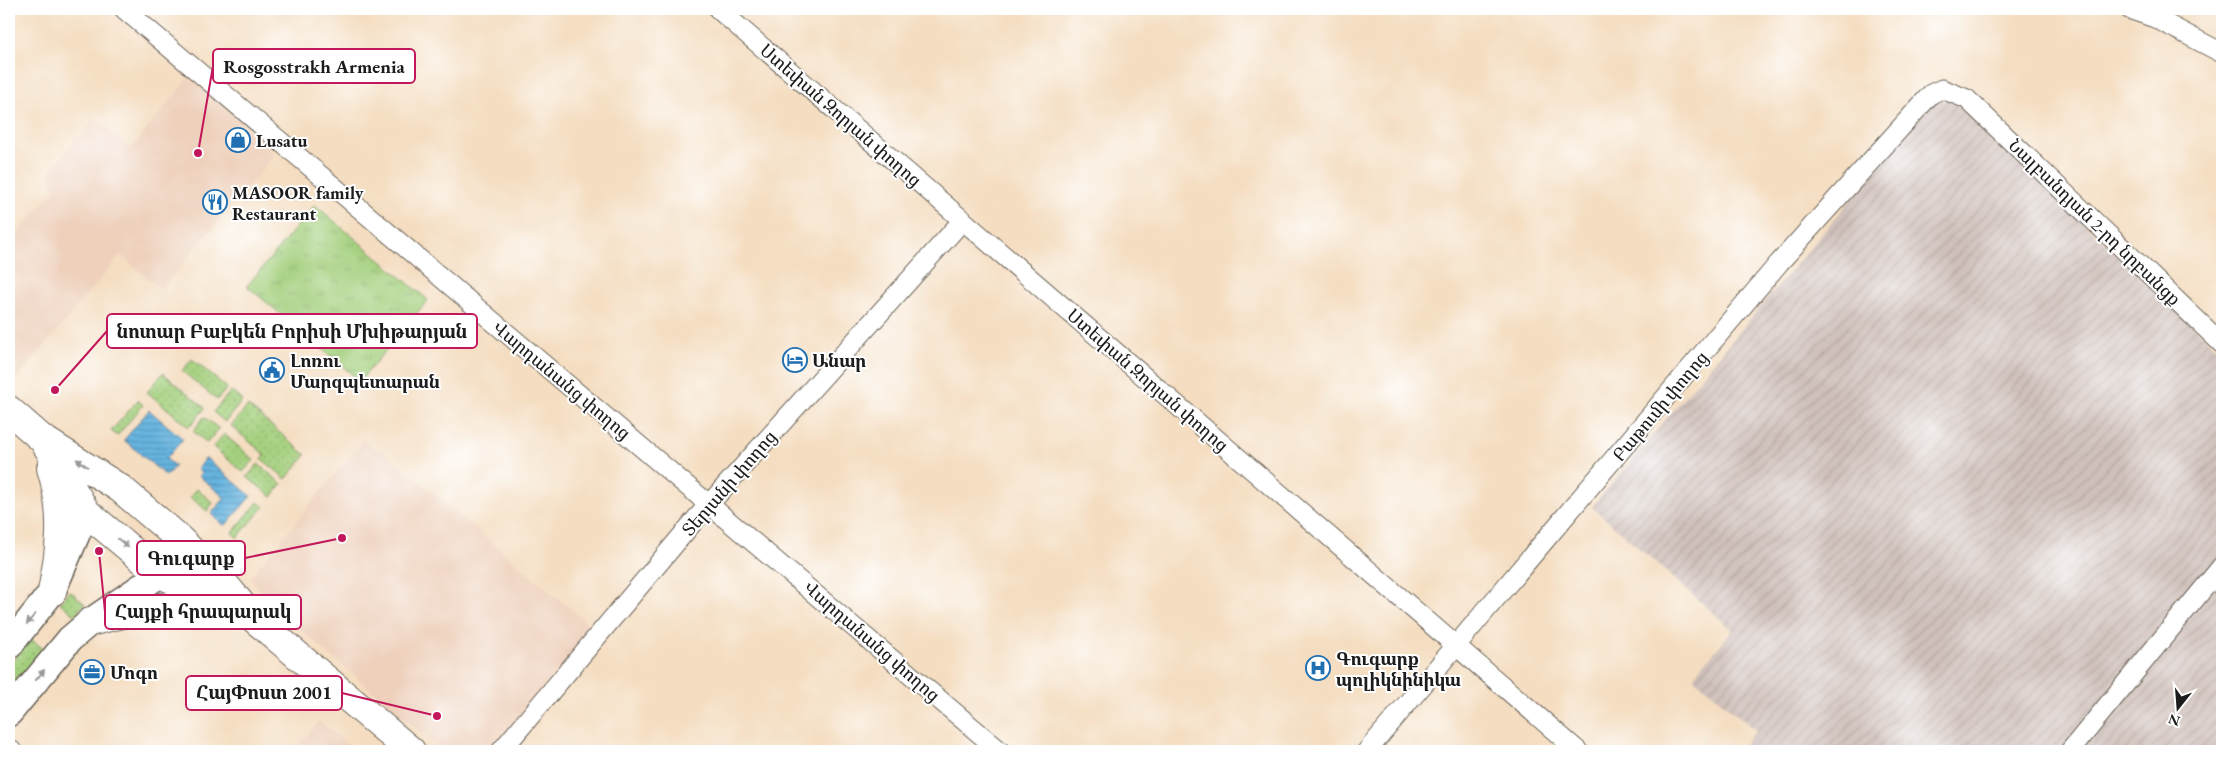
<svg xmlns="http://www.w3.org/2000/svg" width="2231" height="760" viewBox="0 0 2231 760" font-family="'EB Garamond','Noto Serif Armenian',serif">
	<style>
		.built { fill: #eed0bb }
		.industrial { fill: url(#industrial-furrows) }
		.grass { fill: url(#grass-dots); stroke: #60764c }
		.park { fill: url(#park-tufts); stroke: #60764c }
		.water { fill: url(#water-rules); stroke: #41687e }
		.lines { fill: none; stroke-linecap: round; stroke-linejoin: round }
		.street-casing { stroke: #686055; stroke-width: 21 }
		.secondary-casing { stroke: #686055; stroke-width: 29 }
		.primary-casing { stroke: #686055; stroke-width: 30 }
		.street { stroke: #fff; stroke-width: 19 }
		.secondary { stroke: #fff; stroke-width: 26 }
		.primary { stroke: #fff; stroke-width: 28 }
		.oneway { fill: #999 }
		.labels { text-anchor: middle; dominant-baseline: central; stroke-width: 4; stroke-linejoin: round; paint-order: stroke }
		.street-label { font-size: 18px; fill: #1c1c1c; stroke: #fff }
		.poi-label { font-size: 18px; font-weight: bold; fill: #1c1c1c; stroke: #fff; text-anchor: start }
		.leader { fill: none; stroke: #c2185b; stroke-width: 2 }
		.callout-dot { fill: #c2185b; stroke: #fff; stroke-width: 2 }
		.callout { fill: #fff; stroke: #c2185b; stroke-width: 2 }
		.callout-label { font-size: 19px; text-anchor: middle; font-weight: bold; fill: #1c1c1c }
	</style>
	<defs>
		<pattern id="industrial-furrows" width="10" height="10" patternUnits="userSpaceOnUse" patternTransform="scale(1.25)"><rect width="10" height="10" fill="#cfc0ba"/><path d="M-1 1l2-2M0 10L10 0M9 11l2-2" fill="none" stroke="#b1a49f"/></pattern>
		<pattern id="grass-dots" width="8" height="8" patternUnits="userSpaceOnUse" patternTransform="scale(1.25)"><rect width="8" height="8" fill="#a3cf7c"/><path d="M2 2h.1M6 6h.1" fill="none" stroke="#8cb16b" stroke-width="1.8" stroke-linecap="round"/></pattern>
		<pattern id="park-tufts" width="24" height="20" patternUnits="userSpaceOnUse" patternTransform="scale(1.25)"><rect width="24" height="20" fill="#a3cf7c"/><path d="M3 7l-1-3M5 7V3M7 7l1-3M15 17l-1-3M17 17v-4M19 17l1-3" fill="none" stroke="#8cb16b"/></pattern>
		<pattern id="water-rules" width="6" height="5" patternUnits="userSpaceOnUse" patternTransform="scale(1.25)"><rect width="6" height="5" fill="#66b4e0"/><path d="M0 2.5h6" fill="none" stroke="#5392b5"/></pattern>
	</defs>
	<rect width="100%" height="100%" fill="#fff"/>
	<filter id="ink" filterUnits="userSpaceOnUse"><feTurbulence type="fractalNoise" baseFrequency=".02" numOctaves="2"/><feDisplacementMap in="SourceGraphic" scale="10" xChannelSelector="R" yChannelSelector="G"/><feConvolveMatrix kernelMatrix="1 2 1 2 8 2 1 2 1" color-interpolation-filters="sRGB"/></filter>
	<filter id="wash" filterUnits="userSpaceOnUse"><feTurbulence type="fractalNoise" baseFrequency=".0096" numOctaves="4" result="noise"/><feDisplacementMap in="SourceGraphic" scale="20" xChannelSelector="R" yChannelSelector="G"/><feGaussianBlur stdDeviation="1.12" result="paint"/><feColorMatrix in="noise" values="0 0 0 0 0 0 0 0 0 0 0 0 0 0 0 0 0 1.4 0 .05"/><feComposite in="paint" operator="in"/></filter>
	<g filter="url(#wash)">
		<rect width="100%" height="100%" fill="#f4ddc0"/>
		<path class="built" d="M 189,77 L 264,142 L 274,156 L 161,289 L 120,255 L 9,388 L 9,235 L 12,238 L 55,190 L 49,173 L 94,119 L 132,148 Z
			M 363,440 L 378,452 L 383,451 L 593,628 L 491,751 L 444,751 L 268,603 L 250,578 Z
			M 319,721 L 355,751 L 286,751 L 289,747 L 294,751 Z"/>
		<path class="industrial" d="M 1953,99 L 2222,353 L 2222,751 L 1739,751 L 1756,731 L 1693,677 L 1733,630 L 1592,507 L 1933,102 Z"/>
		<path class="grass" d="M 192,359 L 227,388 L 217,400 L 182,371 Z
			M 163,373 L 205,408 L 189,427 L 147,392 Z
			M 231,391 L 242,401 L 225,422 L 213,412 Z
			M 138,400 L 143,405 L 117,436 L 111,431 Z
			M 248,406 L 306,455 L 286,479 L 262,459 L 265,455 L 231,426 Z
			M 204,417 L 219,429 L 207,443 L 193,431 Z
			M 224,434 L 254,460 L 243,472 L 213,447 Z
			M 258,464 L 282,484 L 272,497 L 247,477 Z
			M 197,489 L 213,503 L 207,511 L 190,497 Z
			M 258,502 L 264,507 L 237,538 L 232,533 Z
			M 70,591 L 85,604 L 75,615 L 60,603 Z
			M 31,639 L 45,650 L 9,693 L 9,665 Z"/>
		<path class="park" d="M 315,205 L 428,300 L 360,381 L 247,286 Z"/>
		<path class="water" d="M 149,410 L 183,439 L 166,459 L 175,466 L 166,476 L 124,440 Z
			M 206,458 L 251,496 L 225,526 L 211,514 L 225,498 L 199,476 L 201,473 L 197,469 Z"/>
	</g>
	<g filter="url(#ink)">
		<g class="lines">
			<defs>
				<path id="street" d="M 124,9 L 1000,751
					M 718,9 L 1578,751
					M 2129,9 L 2155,18 L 2222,53
					M 9,749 L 12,751
					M 501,751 L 695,520 L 963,220
					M 1367,751 L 1779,263 L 1931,94 L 1942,89 L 1967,99 L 2222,344
					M 2070,751 L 2222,566"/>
				<path id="secondary" d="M 9,646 L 52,592 L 86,512
					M 9,713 L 70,639 L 90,622 L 160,574"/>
				<path id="primary" d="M 9,410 L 41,438 L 121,489 L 175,535 L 220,579 L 251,616 L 411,751
					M 44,441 L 86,512 L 160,574 L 241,608
					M 51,468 C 65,515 61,545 52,592
					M 90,622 C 133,611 175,601 220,606"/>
			</defs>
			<use href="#street" class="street-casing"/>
			<use href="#secondary" class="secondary-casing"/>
			<use href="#primary" class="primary-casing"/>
			<use href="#street" class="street"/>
			<use href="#secondary" class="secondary"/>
			<use href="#primary" class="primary"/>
		</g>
		<defs><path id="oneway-solid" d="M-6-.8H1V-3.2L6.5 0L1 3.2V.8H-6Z" transform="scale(1.25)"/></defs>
		<g class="oneway">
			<use href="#oneway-solid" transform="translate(82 463) rotate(-146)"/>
			<use href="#oneway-solid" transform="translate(123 543) rotate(40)"/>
			<use href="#oneway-solid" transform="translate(31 619) rotate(130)"/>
			<use href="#oneway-solid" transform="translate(40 675) rotate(-50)"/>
		</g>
	</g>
	<defs>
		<symbol id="shop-ring" viewBox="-11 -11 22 22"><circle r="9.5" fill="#fff" stroke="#1f6fb2" stroke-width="1.5"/><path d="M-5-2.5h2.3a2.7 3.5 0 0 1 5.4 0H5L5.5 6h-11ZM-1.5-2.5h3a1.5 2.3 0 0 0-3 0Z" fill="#1f6fb2"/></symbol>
		<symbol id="restaurant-ring" viewBox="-11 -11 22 22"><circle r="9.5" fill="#fff" stroke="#1f6fb2" stroke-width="1.5"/><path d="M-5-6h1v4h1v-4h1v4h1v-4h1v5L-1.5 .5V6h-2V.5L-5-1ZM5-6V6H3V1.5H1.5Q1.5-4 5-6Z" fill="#1f6fb2"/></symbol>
		<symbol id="hotel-ring" viewBox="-11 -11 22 22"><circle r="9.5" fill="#fff" stroke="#1f6fb2" stroke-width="1.5"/><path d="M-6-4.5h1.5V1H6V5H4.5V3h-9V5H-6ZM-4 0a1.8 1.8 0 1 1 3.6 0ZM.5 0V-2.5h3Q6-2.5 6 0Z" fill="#1f6fb2"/></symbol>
		<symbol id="civic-ring" viewBox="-11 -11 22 22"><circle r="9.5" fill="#fff" stroke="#1f6fb2" stroke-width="1.5"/><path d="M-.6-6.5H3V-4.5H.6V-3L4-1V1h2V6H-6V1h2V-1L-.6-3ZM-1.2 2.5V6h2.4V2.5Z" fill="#1f6fb2"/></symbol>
		<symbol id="hospital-ring" viewBox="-11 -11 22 22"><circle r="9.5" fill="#fff" stroke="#1f6fb2" stroke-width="1.5"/><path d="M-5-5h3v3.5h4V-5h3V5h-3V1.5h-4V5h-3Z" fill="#1f6fb2"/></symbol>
		<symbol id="office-ring" viewBox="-11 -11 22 22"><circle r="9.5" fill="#fff" stroke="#1f6fb2" stroke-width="1.5"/><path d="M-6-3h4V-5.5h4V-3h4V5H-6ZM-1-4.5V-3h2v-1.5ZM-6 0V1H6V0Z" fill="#1f6fb2"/></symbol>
	</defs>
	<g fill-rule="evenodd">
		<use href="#shop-ring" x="224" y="126" width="28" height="28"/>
		<use href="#restaurant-ring" x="201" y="188" width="28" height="28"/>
		<use href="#hotel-ring" x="781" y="346" width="28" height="28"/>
		<use href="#civic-ring" x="258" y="356" width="28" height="28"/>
		<use href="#hospital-ring" x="1304" y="654" width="28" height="28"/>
		<use href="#office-ring" x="78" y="658" width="28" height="28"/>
	</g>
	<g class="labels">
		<g class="street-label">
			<text transform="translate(841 115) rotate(41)">Ստեփան Զորյան փողոց</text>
			<text transform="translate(2095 222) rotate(44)">Նալբանդյան 2-րդ նրբանցք</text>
			<text transform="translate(562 380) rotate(40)">Վարդանանց փողոց</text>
			<text transform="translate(1148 380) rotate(41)">Ստեփան Զորյան փողոց</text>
			<text transform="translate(1660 406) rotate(-50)">Բաթումի փողոց</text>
			<text transform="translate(729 483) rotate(-49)">Տերյանի փողոց</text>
			<text transform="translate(872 641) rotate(41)">Վարդանանց փողոց</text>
		</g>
		<g class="poi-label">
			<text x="256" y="140">Lusatu</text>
			<text x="232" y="192">MASOOR family<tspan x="232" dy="21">Restaurant</tspan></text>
			<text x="290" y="360">Լոռու<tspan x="290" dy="21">Մարզպետարան</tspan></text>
			<text x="812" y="360">Անար</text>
			<text x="1336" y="658">Գուգարք<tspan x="1336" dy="21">պոլիկնինիկա</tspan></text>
			<text x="110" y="672">Մոգո</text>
		</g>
	</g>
	<path class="leader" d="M198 153L213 66M55 390L107 331M342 538L245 558M99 551L105 612M437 716L342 693"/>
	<g class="callout-dot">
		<circle cx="198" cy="153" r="5"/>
		<circle cx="55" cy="390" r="5"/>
		<circle cx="342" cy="538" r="5"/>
		<circle cx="99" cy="551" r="5"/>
		<circle cx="437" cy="716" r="5"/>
	</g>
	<g class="callout">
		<rect x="213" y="49" width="202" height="34" rx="5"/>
		<rect x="107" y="314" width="370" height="34" rx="5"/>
		<rect x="137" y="541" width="108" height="34" rx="5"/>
		<rect x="105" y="595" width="196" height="34" rx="5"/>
		<rect x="186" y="676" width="156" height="34" rx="5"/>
	</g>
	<g class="callout-label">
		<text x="314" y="73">Rosgosstrakh Armenia</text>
		<text x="292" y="338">նոտար Բաբկեն Բորիսի Մխիթարյան</text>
		<text x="191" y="565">Գուգարք</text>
		<text x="203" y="618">Հայքի հրապարակ</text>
		<text x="264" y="699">ՀայՓոստ 2001</text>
	</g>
	<rect width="2231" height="760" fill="none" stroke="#fff" stroke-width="30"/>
	<g transform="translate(2178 708) rotate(197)" stroke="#ffffff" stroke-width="4" paint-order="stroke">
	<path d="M0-4L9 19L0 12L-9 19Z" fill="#1c1c1c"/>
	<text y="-8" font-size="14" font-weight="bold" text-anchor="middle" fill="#1c1c1c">N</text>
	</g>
</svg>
